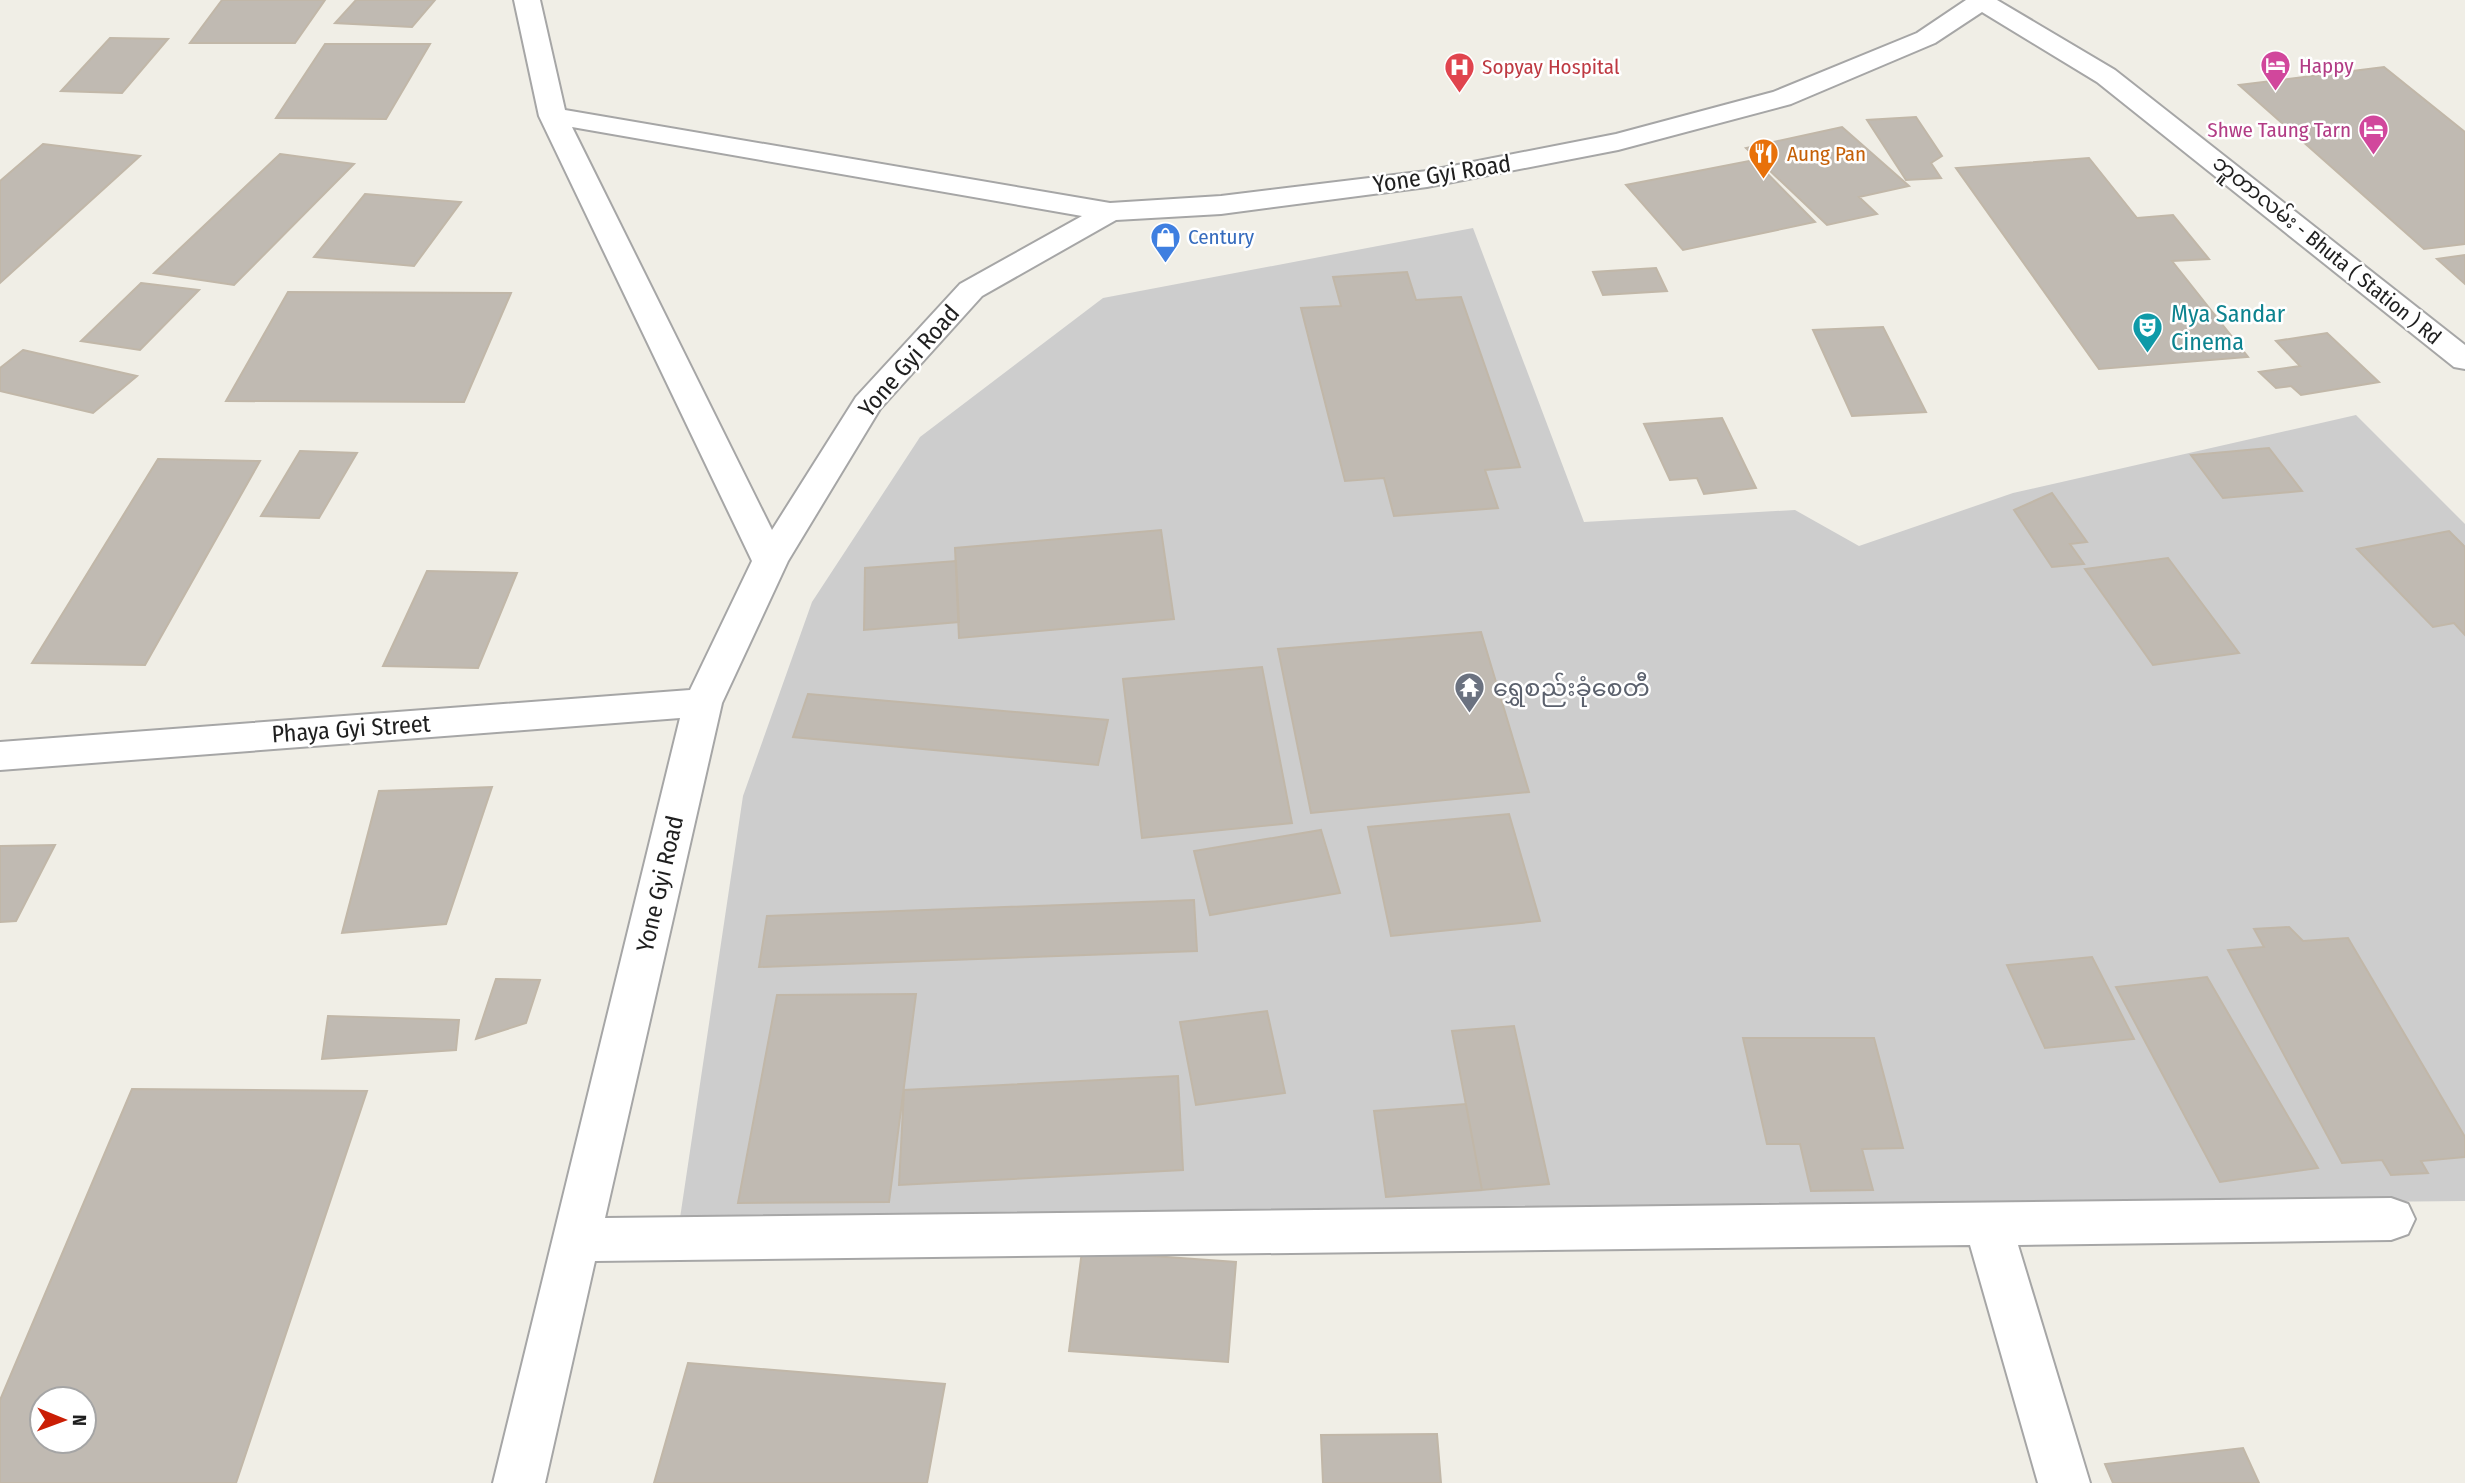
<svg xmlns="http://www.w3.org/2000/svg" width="2465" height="1483" viewBox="0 0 2465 1483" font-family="'Fira Sans Condensed','Noto Sans Myanmar',sans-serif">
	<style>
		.religious { fill: #cdcdcd }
		.building { fill: #c0bab2; stroke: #c1b7a8; stroke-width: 2; fill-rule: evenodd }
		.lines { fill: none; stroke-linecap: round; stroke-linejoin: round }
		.minor-casing { stroke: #a6a6a6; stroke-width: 4 }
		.minor { fill: #fff; fill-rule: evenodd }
		.labels { text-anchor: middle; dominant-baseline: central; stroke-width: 5; stroke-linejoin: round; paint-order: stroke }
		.far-hotel-label { font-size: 21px; fill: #b23c85; stroke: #fff; text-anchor: start }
		.far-health-label { font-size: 21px; fill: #be3a42; stroke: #fff; text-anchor: start }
		.far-food-label { font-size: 21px; fill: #c56008; stroke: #fff; text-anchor: start }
		.far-shop-label { font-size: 21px; fill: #366cbe; stroke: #fff; text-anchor: start }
		.far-street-label { font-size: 21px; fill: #1f1f1f; stroke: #fff }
		.street-label { font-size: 24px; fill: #1f1f1f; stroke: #fff }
		.culture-label { font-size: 24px; fill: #0d838f; stroke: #fff; text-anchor: start }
		.worship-label { font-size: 24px; fill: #5b616d; stroke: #fff; text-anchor: start }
	</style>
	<rect width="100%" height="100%" fill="#f0eee6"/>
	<path class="religious" d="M 1473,228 L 1584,522 L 1795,510 L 1859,546 L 2013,493 L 2356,415 L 2465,524 L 2465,1201 L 680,1218 L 743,796 L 812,602 L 920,437 L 1103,298 Z"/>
	<path class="building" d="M 222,0 L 325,0 L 295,43 L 190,43 Z
		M 356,0 L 435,0 L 412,27 L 335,23 Z
		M 110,38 L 168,39 L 122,93 L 61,91 Z
		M 325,44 L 430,44 L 386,119 L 276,118 Z
		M 2384,67 L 2465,132 L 2465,244 L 2424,249 L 2239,85 Z
		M 1916,117 L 1942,156 L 1931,163 L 1941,178 L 1906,180 L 1867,120 Z
		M 1842,127 L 1909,186 L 1859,197 L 1877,214 L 1827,225 L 1746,148 Z
		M 43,144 L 140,156 L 0,283 L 0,181 Z
		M 280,154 L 354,164 L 234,285 L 154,273 Z
		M 2089,158 L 2137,218 L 2173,215 L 2209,259 L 2172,261 L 2248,357 L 2099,369 L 1956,168 Z
		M 1754,160 L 1815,222 L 1683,250 L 1626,185 Z
		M 365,194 L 461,202 L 414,266 L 314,257 Z
		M 2465,255 L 2465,284 L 2437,259 Z
		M 1656,268 L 1667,291 L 1603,295 L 1593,272 Z
		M 1407,272 L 1416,300 L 1461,297 L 1520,467 L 1485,470 L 1498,508 L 1394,516 L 1384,478 L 1345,481 L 1301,308 L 1341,306 L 1333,277 Z
		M 141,283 L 199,290 L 140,350 L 81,341 Z
		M 288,292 L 511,293 L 464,402 L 226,401 Z
		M 1883,327 L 1926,412 L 1852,416 L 1813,330 Z
		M 2327,333 L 2379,382 L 2301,395 L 2291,386 L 2276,388 L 2259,372 L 2300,366 L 2276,341 Z
		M 23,350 L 137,376 L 93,413 L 0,391 L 0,368 Z
		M 1722,418 L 1756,488 L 1704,494 L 1697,478 L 1670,480 L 1644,424 Z
		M 2269,448 L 2302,491 L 2223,498 L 2191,455 Z
		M 300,451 L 357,453 L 319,518 L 261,516 Z
		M 158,459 L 260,461 L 145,665 L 32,663 Z
		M 2052,493 L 2087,542 L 2070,544 L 2084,564 L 2052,567 L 2014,510 Z
		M 1161,530 L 1174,619 L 959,638 L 955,548 Z
		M 2449,531 L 2465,547 L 2465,635 L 2454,623 L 2433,627 L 2357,549 Z
		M 2168,558 L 2239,653 L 2153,665 L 2085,569 Z
		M 956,561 L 959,622 L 864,630 L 865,568 Z
		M 427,571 L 517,573 L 478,668 L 383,666 Z
		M 1481,632 L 1529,792 L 1311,813 L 1278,649 Z
		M 1262,667 L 1292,823 L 1142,838 L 1123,679 Z
		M 808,694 L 1108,720 L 1098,765 L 793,737 Z
		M 492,787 L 446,924 L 342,933 L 379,791 Z
		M 1509,814 L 1540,921 L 1391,936 L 1368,827 Z
		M 1321,830 L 1340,893 L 1210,915 L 1194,851 Z
		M 55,845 L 16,921 L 0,922 L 0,846 Z
		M 1194,900 L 1197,951 L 759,967 L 767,916 Z
		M 2289,927 L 2303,941 L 2348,938 L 2465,1137 L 2465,1157 L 2421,1161 L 2428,1173 L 2391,1175 L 2382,1160 L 2342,1163 L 2228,950 L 2264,947 L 2254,929 Z
		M 2092,957 L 2134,1039 L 2045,1048 L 2007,965 Z
		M 2207,977 L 2318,1168 L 2220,1182 L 2116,987 Z
		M 496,979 L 540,980 L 526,1023 L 476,1039 Z
		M 916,994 L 889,1202 L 738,1203 L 777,995 Z
		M 1267,1011 L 1285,1093 L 1196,1105 L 1180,1022 Z
		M 328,1016 L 459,1020 L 456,1050 L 322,1059 Z
		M 1514,1026 L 1549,1184 L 1482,1190 L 1452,1031 Z
		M 1743,1038 L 1874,1038 L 1903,1148 L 1862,1149 L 1873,1190 L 1811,1191 L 1800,1144 L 1767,1144 Z
		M 1178,1076 L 1183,1170 L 899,1185 L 904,1090 Z
		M 132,1089 L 367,1091 L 236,1483 L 0,1483 L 0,1400 ZM 42,1399 L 84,1399 L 84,1441 L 42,1441 Z
		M 1466,1104 L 1482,1190 L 1386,1197 L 1374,1111 Z
		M 1082,1251 L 1236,1262 L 1228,1362 L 1069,1351 Z
		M 688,1363 L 945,1384 L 927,1483 L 654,1483 Z
		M 1437,1434 L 1441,1483 L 1323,1483 L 1321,1435 Z
		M 2243,1448 L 2259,1483 L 2113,1483 L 2105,1464 Z"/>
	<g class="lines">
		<defs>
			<path id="minor" d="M 514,0 L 540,0 L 565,110 L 1110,203 L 1221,196 L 1427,171 L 1616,134 L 1773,92 L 1917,33 L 1966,0 L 1997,0 L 2115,70 L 2465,345 L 2465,369 L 2454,367 L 2097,82 L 1982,12 L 1935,43 L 1791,104 L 1618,150 L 1427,187 L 1221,214 L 1116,220 L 982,296 L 880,409 L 788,561 L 722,703 L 605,1218 L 2391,1198 L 2408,1204 L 2415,1219 L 2408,1234 L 2391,1240 L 2018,1245 L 2090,1483 L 2038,1483 L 1970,1245 L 595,1261 L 545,1483 L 493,1483 L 680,718 L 0,770 L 0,742 L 690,690 L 752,561 L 539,116 ZM 572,127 L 1082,216 L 960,284 L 856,397 L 772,530 Z"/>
		</defs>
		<use href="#minor" class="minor-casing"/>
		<use href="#minor" class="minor"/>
	</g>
	<defs>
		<symbol id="hotel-pin" viewBox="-11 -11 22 30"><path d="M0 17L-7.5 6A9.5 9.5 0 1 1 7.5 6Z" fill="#d1479c" stroke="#fff"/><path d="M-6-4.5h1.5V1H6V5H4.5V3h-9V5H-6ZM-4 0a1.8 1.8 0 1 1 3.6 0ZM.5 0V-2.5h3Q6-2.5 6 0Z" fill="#fff"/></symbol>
		<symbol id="hospital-pin" viewBox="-11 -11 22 30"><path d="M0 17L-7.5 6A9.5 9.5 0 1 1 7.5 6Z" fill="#e0444e" stroke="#fff"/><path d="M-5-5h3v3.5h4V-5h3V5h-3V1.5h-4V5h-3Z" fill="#fff"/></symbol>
		<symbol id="restaurant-pin" viewBox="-11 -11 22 30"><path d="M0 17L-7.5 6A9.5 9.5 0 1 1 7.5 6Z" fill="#e8710a" stroke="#fff"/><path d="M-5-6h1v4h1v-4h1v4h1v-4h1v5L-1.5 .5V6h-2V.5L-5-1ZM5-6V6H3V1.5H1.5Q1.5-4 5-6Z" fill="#fff"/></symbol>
		<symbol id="shop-pin" viewBox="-11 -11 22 30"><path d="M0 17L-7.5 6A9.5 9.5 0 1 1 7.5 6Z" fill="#3f7fe0" stroke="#fff"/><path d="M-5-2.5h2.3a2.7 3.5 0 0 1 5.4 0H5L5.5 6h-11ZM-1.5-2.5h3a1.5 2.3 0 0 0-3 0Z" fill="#fff"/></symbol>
		<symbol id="theatre-pin" viewBox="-11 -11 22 30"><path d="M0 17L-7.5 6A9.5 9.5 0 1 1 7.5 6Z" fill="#0f9aa8" stroke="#fff"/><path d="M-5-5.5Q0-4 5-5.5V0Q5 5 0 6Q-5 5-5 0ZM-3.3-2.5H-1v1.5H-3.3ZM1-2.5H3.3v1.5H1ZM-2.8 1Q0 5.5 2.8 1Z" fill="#fff"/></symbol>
		<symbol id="temple-pin" viewBox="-11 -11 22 30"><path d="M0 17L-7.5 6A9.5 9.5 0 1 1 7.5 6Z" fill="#6b7280" stroke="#fff"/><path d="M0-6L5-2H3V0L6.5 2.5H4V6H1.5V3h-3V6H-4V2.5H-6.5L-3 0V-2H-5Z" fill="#fff"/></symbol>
	</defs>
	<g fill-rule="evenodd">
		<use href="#hotel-pin" x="2258" y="48" width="35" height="47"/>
		<use href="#hospital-pin" x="1442" y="50" width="35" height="47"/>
		<use href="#hotel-pin" x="2356" y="112" width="35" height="47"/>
		<use href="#restaurant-pin" x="1746" y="136" width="35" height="47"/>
		<use href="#shop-pin" x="1148" y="220" width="35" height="47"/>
		<use href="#theatre-pin" x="2130" y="310" width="35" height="47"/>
		<use href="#temple-pin" x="1452" y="670" width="35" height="47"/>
	</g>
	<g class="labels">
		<g class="far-hotel-label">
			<text x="2299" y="66">Happy</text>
			<text x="2351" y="130" text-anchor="end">Shwe Taung Tarn</text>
		</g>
		<g class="far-health-label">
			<text x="1482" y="67">Sopyay Hospital</text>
		</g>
		<g class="far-food-label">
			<text x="1787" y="154">Aung Pan</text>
		</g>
		<g class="far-shop-label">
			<text x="1188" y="237">Century</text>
		</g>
		<g class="far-street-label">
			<text transform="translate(2327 250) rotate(39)">ဘူတာလမ်း - Bhuta ( Station ) Rd</text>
		</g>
		<g class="street-label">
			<text transform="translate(1442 174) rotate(-9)">Yone Gyi Road</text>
			<text transform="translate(909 361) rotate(-49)">Yone Gyi Road</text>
			<text transform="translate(351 729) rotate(-4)">Phaya Gyi Street</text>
			<text transform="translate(660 884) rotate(-77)">Yone Gyi Road</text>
		</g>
		<g class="culture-label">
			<text x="2171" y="314">Mya Sandar<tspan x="2171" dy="28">Cinema</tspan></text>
		</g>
		<g class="worship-label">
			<text x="1493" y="688">ရွှေစည်းခုံစေတီ</text>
		</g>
	</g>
	<g transform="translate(63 1420) rotate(91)"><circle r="33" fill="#ffffff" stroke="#a5a5a5" stroke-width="2"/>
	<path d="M0-5L12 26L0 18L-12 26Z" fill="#ca1e05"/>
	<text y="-10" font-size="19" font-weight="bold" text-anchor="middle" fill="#1f1f1f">N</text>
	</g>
</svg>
